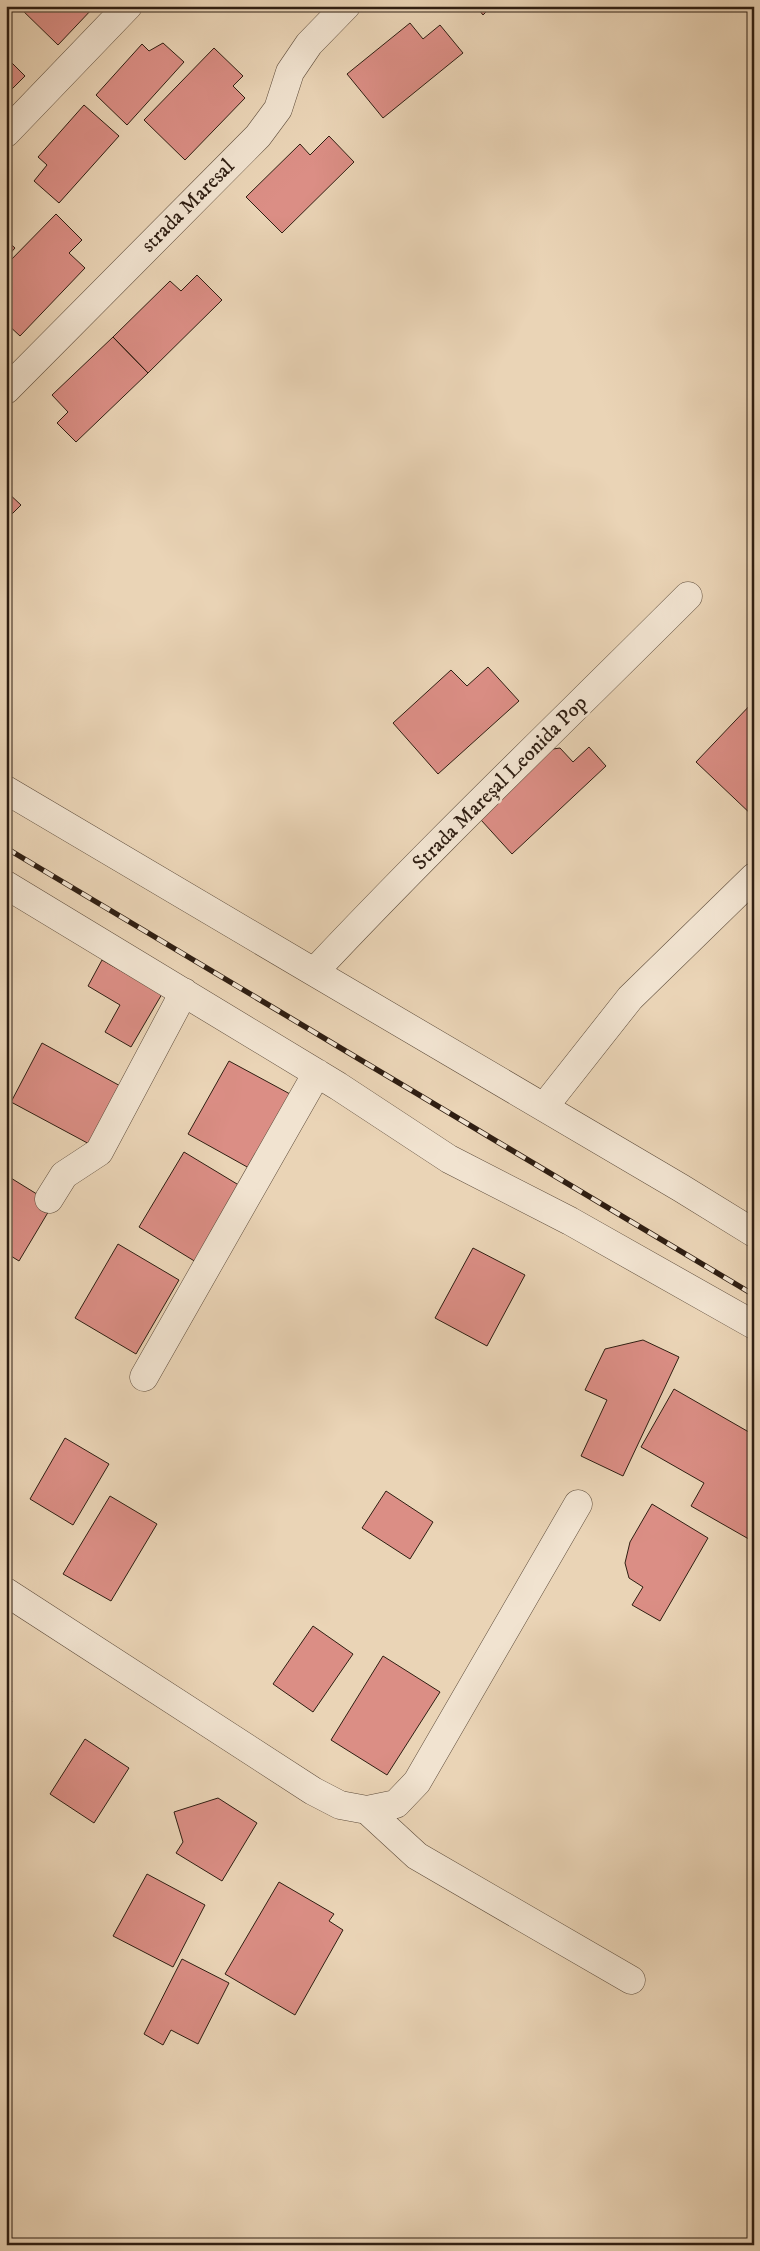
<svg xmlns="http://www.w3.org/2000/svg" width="760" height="2251" viewBox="0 0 760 2251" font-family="'IM FELL DW Pica',serif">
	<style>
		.building { fill: #db8e85; stroke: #2f1e12 }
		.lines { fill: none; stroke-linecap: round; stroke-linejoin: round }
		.street-casing { stroke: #5e4c3b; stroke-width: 29 }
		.street { stroke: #f1e3d0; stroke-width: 28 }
		.rail-casing { stroke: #2f1e12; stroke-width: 5.5 }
		.rail { stroke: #f1e3d0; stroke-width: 4; stroke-dasharray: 11; stroke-linecap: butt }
		.labels { text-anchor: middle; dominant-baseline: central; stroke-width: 5; stroke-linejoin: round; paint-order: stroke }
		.street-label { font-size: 21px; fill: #2f1e12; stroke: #f1e3d0 }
	</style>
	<rect width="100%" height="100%" fill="#ead4b6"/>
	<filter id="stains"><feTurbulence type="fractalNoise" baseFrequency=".004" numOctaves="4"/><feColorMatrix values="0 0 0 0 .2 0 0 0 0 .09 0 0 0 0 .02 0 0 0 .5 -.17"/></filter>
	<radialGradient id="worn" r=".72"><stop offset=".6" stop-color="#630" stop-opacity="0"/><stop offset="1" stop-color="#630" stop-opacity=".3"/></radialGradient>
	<path class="building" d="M 18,6 L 93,6 L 94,7 L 58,45 Z
		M 476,6 L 492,6 L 483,15 Z
		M 410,23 L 423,39 L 440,25 L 463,53 L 383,118 L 347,74 Z
		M 163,43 L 184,62 L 127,125 L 96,95 L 142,44 L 149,51 Z
		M 214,48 L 243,76 L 233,86 L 245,98 L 185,160 L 144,120 Z
		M 6,57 L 25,76 L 6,95 Z
		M 84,105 L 119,136 L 59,203 L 34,181 L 47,165 L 38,157 Z
		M 329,136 L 354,162 L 282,233 L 246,197 L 300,144 L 310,155 Z
		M 56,214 L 82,240 L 69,253 L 85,268 L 20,336 L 6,323 L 6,265 Z
		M 6,240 L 15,248 L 6,258 Z
		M 197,275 L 222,300 L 148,373 L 113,337 L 170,281 L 181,291 Z
		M 113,337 L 148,373 L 76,442 L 57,423 L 68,412 L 52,395 Z
		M 6,491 L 21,505 L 6,520 Z
		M 488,667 L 519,701 L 438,774 L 393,723 L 451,670 L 467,686 Z
		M 754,701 L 754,817 L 696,762 Z
		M 589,747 L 606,766 L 512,854 L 471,809 L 532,752 L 560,748 L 573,762 Z
		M 102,960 L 162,994 L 131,1047 L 105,1032 L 120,1005 L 88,986 Z
		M 42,1043 L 124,1088 L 93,1146 L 11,1102 Z
		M 229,1061 L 290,1094 L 249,1168 L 188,1134 Z
		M 184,1152 L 242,1187 L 196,1262 L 139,1227 Z
		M 6,1175 L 53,1204 L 19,1261 L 6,1253 Z
		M 118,1244 L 179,1280 L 136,1354 L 75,1318 Z
		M 473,1248 L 525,1275 L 487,1346 L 435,1318 Z
		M 643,1340 L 679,1357 L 623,1476 L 581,1456 L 607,1400 L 585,1390 L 605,1349 Z
		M 674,1389 L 754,1435 L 754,1542 L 691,1506 L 704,1483 L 641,1447 Z
		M 65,1438 L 109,1464 L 73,1525 L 30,1499 Z
		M 386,1491 L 433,1522 L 410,1559 L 362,1528 Z
		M 110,1496 L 157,1524 L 111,1601 L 63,1574 Z
		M 652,1504 L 708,1538 L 660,1621 L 632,1605 L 643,1587 L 629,1578 L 625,1563 L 630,1542 Z
		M 313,1626 L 353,1654 L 313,1712 L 273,1684 Z
		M 383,1656 L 440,1692 L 387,1775 L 331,1740 Z
		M 6,1697 L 12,1701 L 6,1710 Z
		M 85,1739 L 129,1768 L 94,1823 L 50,1794 Z
		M 218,1798 L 257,1823 L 222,1881 L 176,1853 L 183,1842 L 174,1812 Z
		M 147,1874 L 205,1905 L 173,1967 L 113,1936 Z
		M 279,1882 L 334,1914 L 329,1921 L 343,1930 L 295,2015 L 225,1974 Z
		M 182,1959 L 229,1983 L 198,2044 L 171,2030 L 163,2045 L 144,2034 Z"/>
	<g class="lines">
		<defs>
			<path id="street" d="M 6,133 L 128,6
				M 6,390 L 258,136 L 278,109 L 290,72 L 309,44 L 346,6
				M 688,596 C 563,721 435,843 314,972 L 681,1188 L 754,1233
				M 6,790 L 314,972
				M 6,885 L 338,1086 L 449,1159 L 570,1221 L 754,1325
				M 544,1107 L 630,998 L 754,877
				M 49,1199 L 64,1175 L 99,1152 L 184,992
				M 144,1377 L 317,1073
				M 6,1592 L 313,1791 L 340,1805 L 367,1810 L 417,1856 L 631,1980
				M 367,1810 L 396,1804 L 417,1782 L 578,1504"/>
		</defs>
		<use href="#street" class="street-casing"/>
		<use href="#street" class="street"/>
		<defs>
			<path id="rail" d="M 6,848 L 754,1295"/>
		</defs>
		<use href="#rail" class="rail-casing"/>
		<use href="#rail" class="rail"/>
	</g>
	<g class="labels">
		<g class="street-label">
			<text transform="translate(188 206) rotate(-45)">strada Maresal</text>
			<text transform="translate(500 783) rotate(-45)">Strada Mareșal Leonida Pop</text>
		</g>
	</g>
	<rect width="760" height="2251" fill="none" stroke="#ead4b6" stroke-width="25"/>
	<rect x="8" y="8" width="745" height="2236" fill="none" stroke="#2f1e12" stroke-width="2.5"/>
	<rect x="12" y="12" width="735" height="2226" fill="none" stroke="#2f1e12"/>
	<rect width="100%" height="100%" filter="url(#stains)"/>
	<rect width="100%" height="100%" fill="url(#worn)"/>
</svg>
